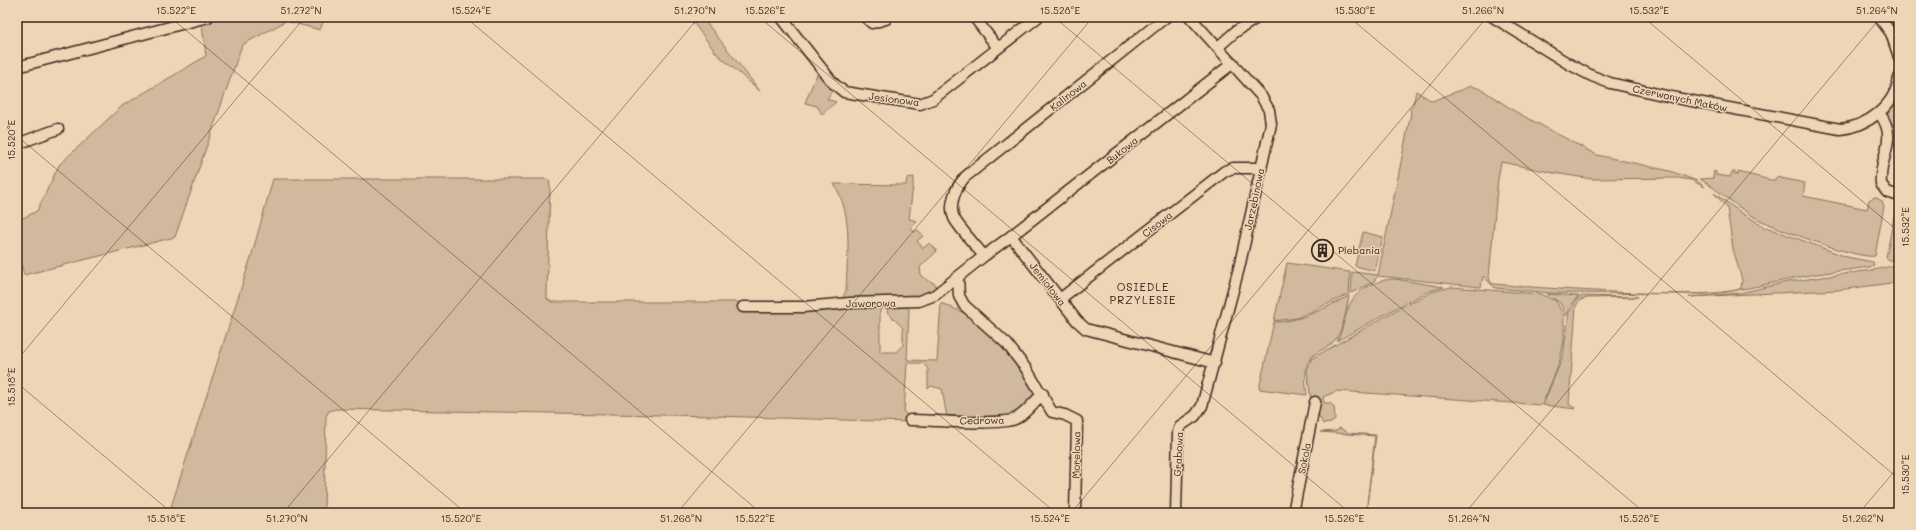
<svg xmlns="http://www.w3.org/2000/svg" width="1916" height="530" viewBox="0 0 1916 530" font-family="Mali,sans-serif">
	<style>
		.green { fill: #d0b99d; stroke: #86725e }
		.lines { fill: none; stroke-linecap: round; stroke-linejoin: round }
		.minor-casing { stroke: #3b2a1e; stroke-width: 13 }
		.minor { stroke: #eed5b6; stroke-width: 10 }
		.ticks { fill: none; stroke: #3b2a1e; stroke-width: 1; stroke-opacity: 0.45 }
		.labels { text-anchor: middle; dominant-baseline: central; stroke-width: 3; stroke-linejoin: round; paint-order: stroke }
		.street-label { font-size: 10px; fill: #3b2a1e; stroke: #eed5b6 }
		.poi-label { font-size: 10px; fill: #3b2a1e; stroke: #eed5b6; text-anchor: start }
		.neighbourhood-label { font-size: 11px; letter-spacing: 1px; fill: #3b2a1e; stroke: #eed5b6 }
		.neatline { fill: none; stroke: #3b2a1e; stroke-width: 1.5 }
		.ticks-label { font-size: 10px; text-anchor: middle; fill: #3b2a1e }
	</style>
	<rect width="100%" height="100%" fill="#eed5b6"/>
	<filter id="ink" filterUnits="userSpaceOnUse"><feTurbulence type="fractalNoise" baseFrequency=".025" numOctaves="2"/><feDisplacementMap in="SourceGraphic" scale="8" xChannelSelector="R" yChannelSelector="G"/><feConvolveMatrix kernelMatrix="1 2 1 2 8 2 1 2 1" color-interpolation-filters="sRGB"/></filter>
	<g filter="url(#ink)">
		<path class="green" d="M 201,17 L 325,17 L 320,30 L 286,21 L 242,45 L 175,237 L 24,275 L 17,251 L 17,221 L 37,211 L 59,165 L 122,106 L 206,56 Z
			M 689,17 L 702,17 L 760,91 L 717,54 Z
			M 817,74 L 832,91 L 827,99 L 836,102 L 822,114 L 817,106 L 805,103 Z
			M 1471,86 L 1481,89 L 1516,112 L 1597,155 L 1670,171 L 1697,181 L 1705,187 L 1691,180 L 1677,178 L 1592,179 L 1554,173 L 1501,162 L 1498,179 L 1489,277 L 1491,283 L 1494,284 C 1526,287 1724,302 1741,288 L 1742,280 L 1733,249 L 1727,208 L 1714,193 L 1743,214 L 1761,224 L 1764,229 L 1766,227 L 1847,257 L 1873,262 L 1874,265 L 1869,267 C 1849,270 1829,272 1810,275 C 1774,282 1739,292 1703,294 L 1551,293 L 1495,288 L 1483,276 L 1481,287 L 1378,276 L 1373,282 L 1351,293 L 1352,272 L 1378,275 L 1411,113 L 1410,109 L 1413,105 L 1416,91 L 1432,101 Z
			M 1899,95 L 1899,141 L 1890,149 C 1888,127 1882,113 1899,95 Z
			M 1714,171 L 1716,172 L 1716,175 L 1730,177 L 1732,172 L 1735,172 L 1735,174 L 1738,175 L 1738,172 L 1775,181 L 1776,177 L 1805,183 L 1803,196 L 1867,209 L 1869,200 L 1875,197 L 1882,201 L 1884,206 L 1875,256 C 1859,260 1776,228 1758,219 C 1737,208 1720,191 1700,179 L 1713,178 Z
			M 914,177 L 909,219 L 917,221 L 911,228 L 914,232 L 918,230 L 923,236 L 917,241 L 923,248 L 930,243 L 937,251 L 920,267 L 921,276 L 935,284 L 936,289 L 918,298 L 842,299 L 846,291 C 847,255 854,216 834,184 L 906,185 L 907,178 Z
			M 273,179 L 546,179 L 549,180 L 550,186 L 547,295 L 547,299 L 552,302 L 824,302 L 861,305 L 863,309 L 867,309 L 869,305 L 880,307 L 880,352 L 896,352 L 903,345 L 903,328 L 887,312 L 888,308 L 906,307 L 909,309 L 907,360 L 937,361 L 941,303 L 969,315 L 1002,344 L 1035,383 L 1037,394 L 1019,413 L 1004,418 L 947,418 L 942,389 L 931,386 L 928,389 L 928,369 L 923,363 L 907,363 L 904,412 L 909,417 L 909,422 L 715,416 L 335,409 L 329,411 L 326,416 L 324,513 L 169,513 L 252,254 Z
			M 1899,204 L 1899,260 L 1889,260 L 1886,257 L 1896,207 Z
			M 1363,232 L 1383,237 L 1375,271 L 1355,266 Z
			M 1287,263 L 1350,272 L 1349,294 L 1297,318 L 1274,321 Z
			M 1899,264 L 1899,282 L 1838,290 L 1689,297 L 1740,293 L 1787,282 L 1879,269 Z
			M 1395,279 L 1444,287 L 1429,291 L 1396,308 L 1337,341 C 1343,330 1344,318 1349,306 C 1356,289 1378,279 1395,279 Z
			M 1451,287 L 1540,294 L 1556,301 L 1564,317 L 1564,341 L 1559,364 L 1542,405 L 1337,391 L 1323,397 L 1324,403 L 1330,403 L 1334,407 L 1335,420 L 1331,423 L 1323,424 L 1311,401 L 1307,370 L 1311,359 L 1400,308 L 1432,292 Z
			M 1547,294 L 1579,296 L 1571,304 L 1566,316 L 1560,303 Z
			M 1349,296 C 1346,310 1344,329 1335,340 C 1330,347 1322,349 1315,354 C 1303,362 1305,383 1307,395 L 1259,389 L 1274,322 C 1301,322 1326,307 1349,296 Z
			M 1582,296 L 1638,297 L 1587,298 L 1580,300 L 1576,306 L 1569,404 L 1576,409 L 1543,405 L 1563,356 L 1569,312 L 1577,299 Z
			M 1340,428 L 1348,433 L 1376,435 L 1366,513 L 1375,436 L 1320,432 L 1336,431 Z"/>
		<g class="lines">
			<defs>
				<path id="minor" d="M 781,17 L 833,83 L 844,92 L 920,104 L 933,99 L 1038,17
					M 865,17 L 872,23 L 886,19
					M 974,17 L 998,48
					M 1166,17 L 965,177 C 956,187 948,205 954,218 C 959,228 977,247 984,256 L 1011,236 L 1077,321 L 1086,329 L 1215,363
					M 1493,17 L 1569,64 L 1592,76 L 1610,83 L 1671,97 L 1840,129 C 1867,127 1895,106 1899,78
					M 1879,17 L 1891,33 L 1899,57
					M 1218,47 L 1235,32 L 1258,17
					M 17,67 L 208,17
					M 1879,113 C 1900,139 1878,157 1881,184 L 1887,192 L 1899,196
					M 17,144 L 58,129
					M 1011,236 L 1233,63
					M 958,277 L 959,296 L 964,305 L 1007,344 L 1027,370 L 1052,412 L 1065,415 L 1077,421 L 1075,513
					M 1060,299 L 1225,171 L 1233,168 L 1261,168
					M 743,307 L 803,307 L 850,303 L 919,301 L 935,295 L 984,256
					M 910,420 C 933,420 997,426 1015,419 C 1026,414 1034,401 1043,394
					M 1176,513 L 1178,432 L 1180,426 L 1195,416 L 1202,406 L 1239,268 L 1271,124 L 1269,110 L 1261,96 L 1190,17
					M 1293,513 L 1315,402"/>
			</defs>
			<use href="#minor" class="minor-casing"/>
			<use href="#minor" class="minor"/>
		</g>
	</g>
	<path class="ticks" d="M 170,17 L 761,513M 465,17 L 1056,513M 759,17 L 1350,513M 1054,17 L 1645,513M 1349,17 L 1899,479M 1643,17 L 1899,232M 17,136 L 466,513M 17,360 L 305,17M 17,383 L 172,513M 283,513 L 699,17M 677,513 L 1093,17M 1071,513 L 1487,17M 1465,513 L 1881,17M 1859,513 L 1899,466"/>
	<defs>
		<symbol id="building-ring" viewBox="-11 -11 22 22"><circle r="9.5" fill="#eed5b6" stroke="#3b2a1e" stroke-width="1.5"/><path d="M-4-6H4V6H1V3H-1V6H-4ZM-2.5-4.3h1.7v1.8h-1.7ZM.8-4.3h1.7v1.8H.8ZM-2.5-1h1.7V.8h-1.7ZM.8-1h1.7V.8H.8Z" fill="#3b2a1e"/></symbol>
	</defs>
	<g fill-rule="evenodd">
		<use href="#building-ring" x="1310" y="238" width="25" height="25"/>
	</g>
	<g class="labels">
		<g class="street-label">
			<text transform="translate(1068 95) rotate(-38)">Kalinowa</text>
			<text transform="translate(1680 98) rotate(12)">Czerwonych Maków</text>
			<text transform="translate(894 99) rotate(7)">Jesionowa</text>
			<text transform="translate(1122 150) rotate(-38)">Bukowa</text>
			<text transform="translate(1254 199) rotate(-78)">Jarzębinowa</text>
			<text transform="translate(1157 224) rotate(-38)">Cisowa</text>
			<text transform="translate(1048 284) rotate(52)">Jemiołowa</text>
			<text transform="translate(871 303) rotate(-1)">Jaworowa</text>
			<text transform="translate(982 420) rotate(-1)">Cedrowa</text>
			<text transform="translate(1178 454) rotate(-87)">Grabowa</text>
			<text transform="translate(1076 455) rotate(-89)">Morelowa</text>
			<text transform="translate(1304 458) rotate(-79)">Sokola</text>
		</g>
		<g class="poi-label">
			<text x="1338" y="250">Plebania</text>
		</g>
		<g class="neighbourhood-label">
			<text x="1143" y="286">OSIEDLE<tspan x="1143" dy="13">PRZYLESIE</tspan></text>
		</g>
	</g>
	<rect width="1916" height="530" fill="none" stroke="#eed5b6" stroke-width="44"/>
	<rect x="22" y="22" width="1872" height="486" class="neatline"/>
	<g class="ticks-label">
		<text x="176" y="14">15.522°E</text>
		<text x="301" y="14">51.272°N</text>
		<text x="471" y="14">15.524°E</text>
		<text x="695" y="14">51.270°N</text>
		<text x="765" y="14">15.526°E</text>
		<text x="1060" y="14">15.528°E</text>
		<text x="1355" y="14">15.530°E</text>
		<text x="1483" y="14">51.266°N</text>
		<text x="1649" y="14">15.532°E</text>
		<text x="1877" y="14">51.264°N</text>
		<text transform="translate(11 140) rotate(-90)" y="4">15.520°E</text>
		<text transform="translate(1905 227) rotate(-90)" y="4">15.532°E</text>
		<text transform="translate(11 387) rotate(-90)" y="4">15.518°E</text>
		<text transform="translate(1905 475) rotate(-90)" y="4">15.530°E</text>
		<text x="166" y="522">15.518°E</text>
		<text x="287" y="522">51.270°N</text>
		<text x="461" y="522">15.520°E</text>
		<text x="681" y="522">51.268°N</text>
		<text x="755" y="522">15.522°E</text>
		<text x="1050" y="522">15.524°E</text>
		<text x="1344" y="522">15.526°E</text>
		<text x="1469" y="522">51.264°N</text>
		<text x="1639" y="522">15.528°E</text>
		<text x="1863" y="522">51.262°N</text>
	</g>
</svg>
